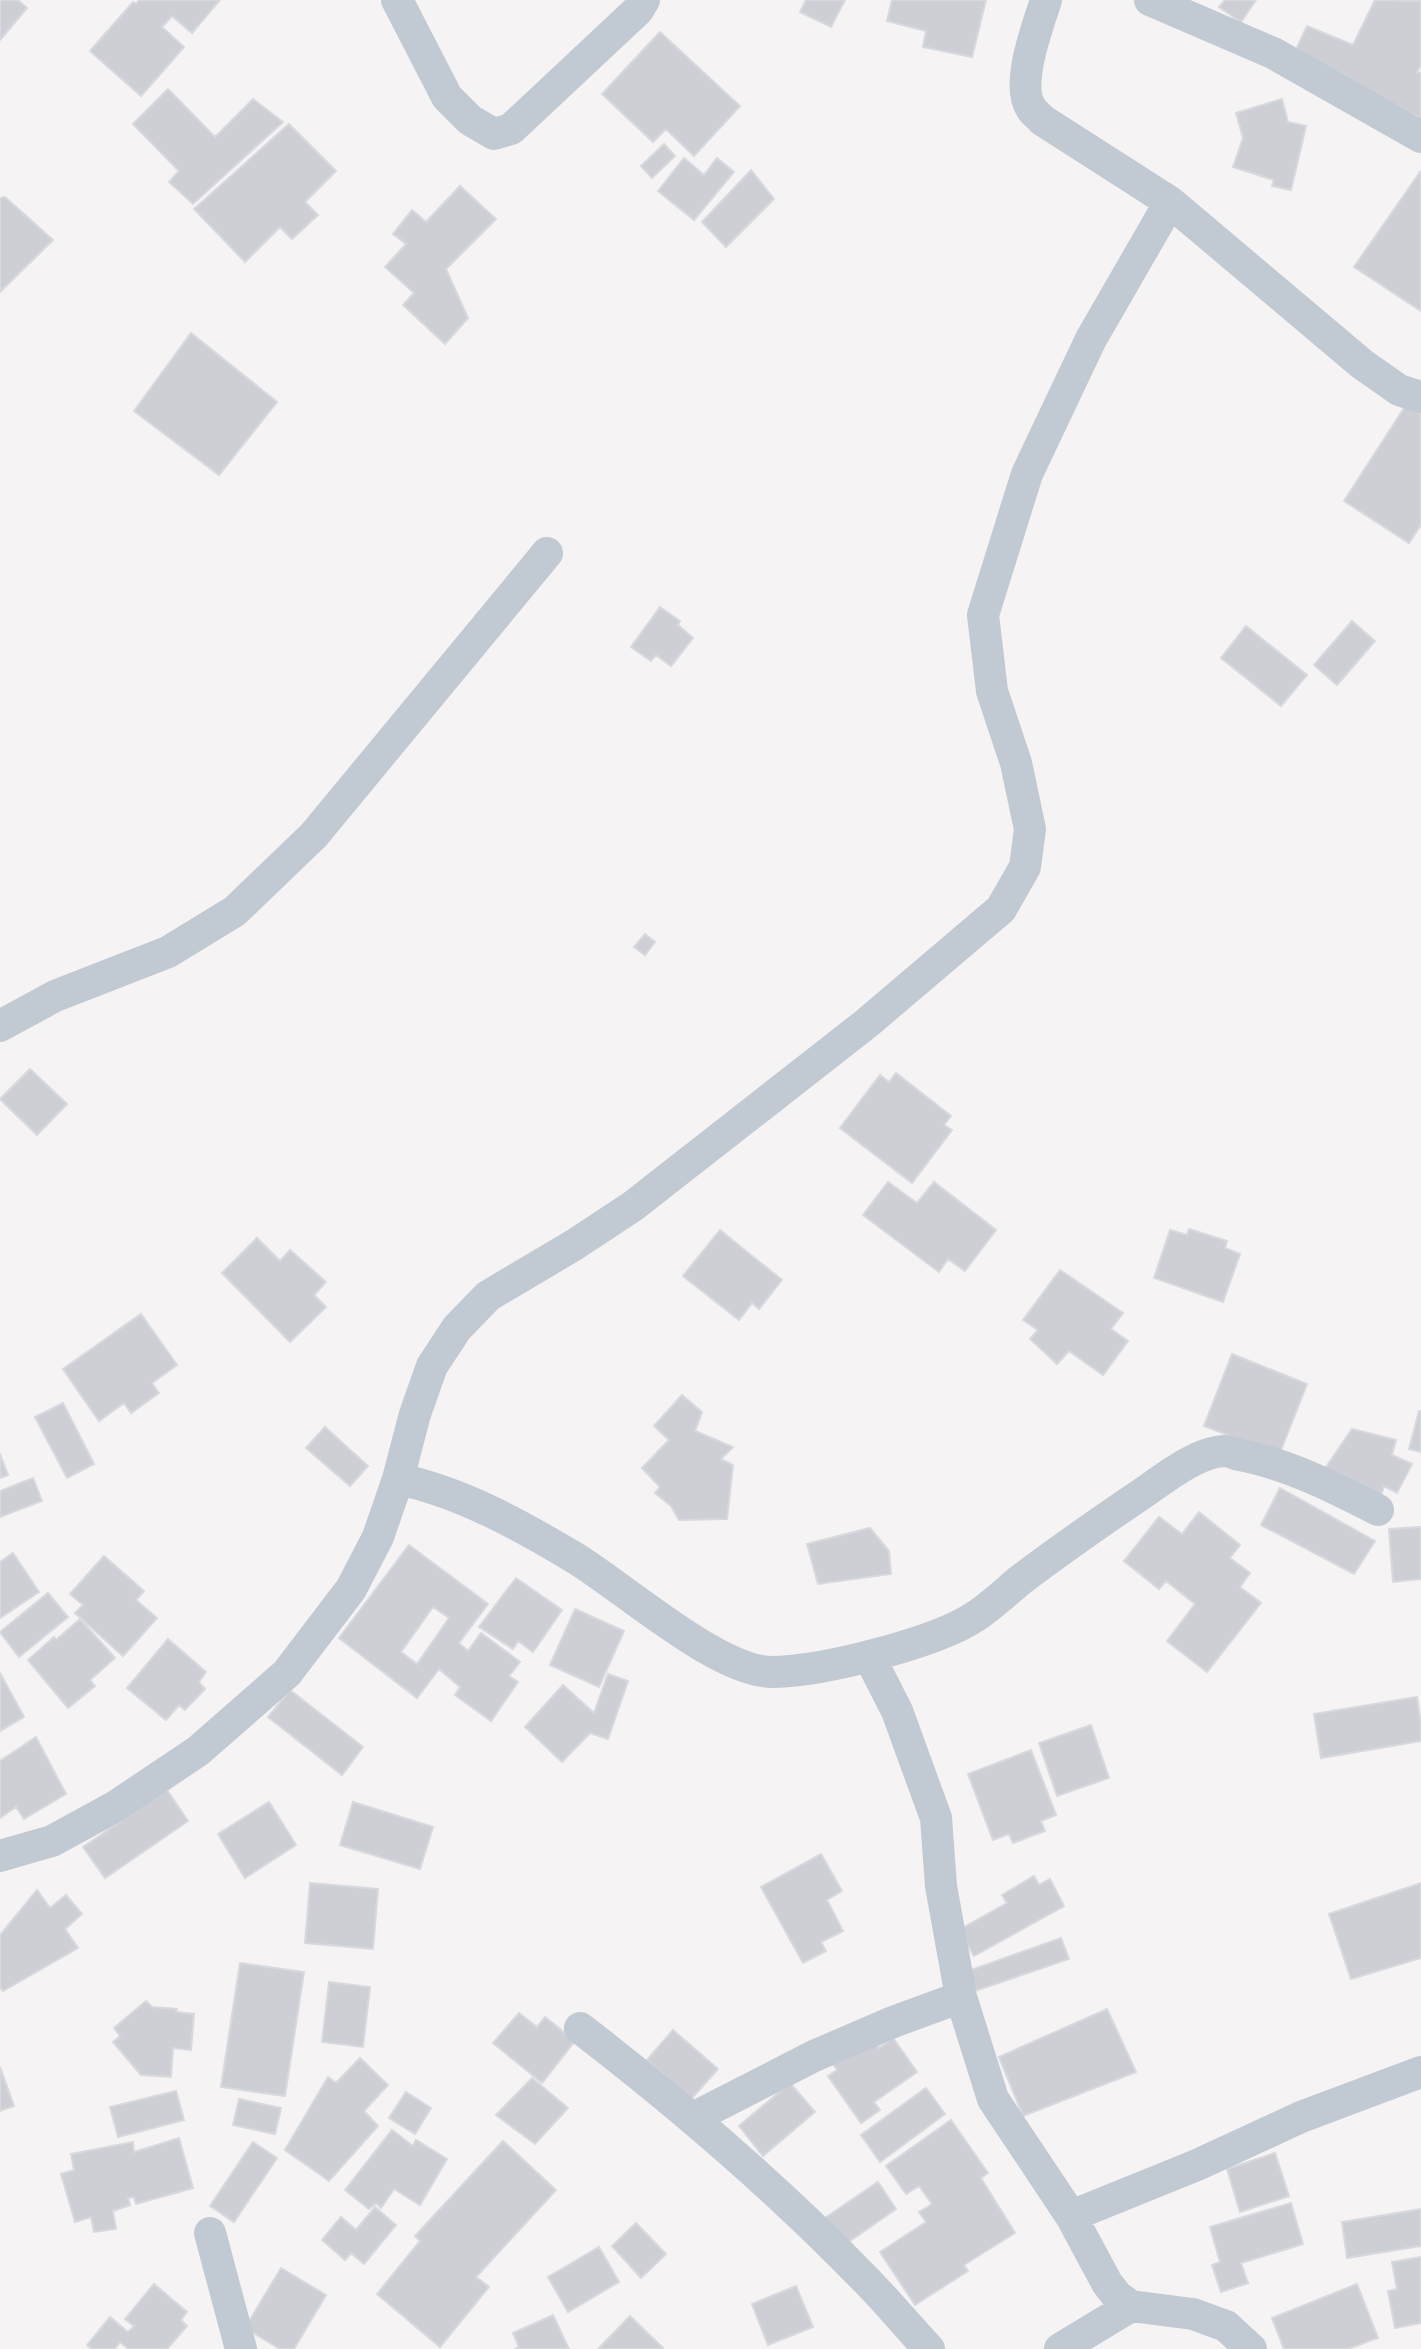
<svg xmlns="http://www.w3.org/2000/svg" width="1421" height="2349" viewBox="0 0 1421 2349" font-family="'DejaVu Sans',sans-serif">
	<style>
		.building { fill: #cdcfd5; stroke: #d7d9de; stroke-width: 2; fill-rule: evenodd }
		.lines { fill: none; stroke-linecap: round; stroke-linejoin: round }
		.street { stroke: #c1cad2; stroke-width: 32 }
	</style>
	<rect width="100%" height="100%" fill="#f5f3f3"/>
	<path class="building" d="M 0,0 L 18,0 L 27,8 L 0,40 Z
		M 139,0 L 220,0 L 192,33 L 172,16 L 162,27 L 184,47 L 141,96 L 90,51 L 133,2 L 136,4 Z
		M 806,0 L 845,0 L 831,27 L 800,12 Z
		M 892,0 L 986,0 L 972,57 L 923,47 L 926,31 L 887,21 Z
		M 1225,0 L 1256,0 L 1241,22 L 1219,7 Z
		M 1375,0 L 1421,1 L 1421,65 L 1417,72 L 1421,73 L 1421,118 L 1293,56 L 1307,26 L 1353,45 Z
		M 660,32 L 740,106 L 694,156 L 666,129 L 653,142 L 602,94 Z
		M 168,89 L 215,137 L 253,99 L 283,122 L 193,204 L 169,182 L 179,171 L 133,124 Z
		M 1282,99 L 1288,122 L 1306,126 L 1291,190 L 1272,186 L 1274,180 L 1233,167 L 1243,138 L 1236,113 Z
		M 289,124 L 336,171 L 305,202 L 318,215 L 292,239 L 280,227 L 245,262 L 194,209 Z
		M 664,144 L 675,156 L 652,178 L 641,166 Z
		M 684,158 L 704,175 L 717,158 L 734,172 L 694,220 L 658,191 Z
		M 751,170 L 774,199 L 726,247 L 702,222 Z
		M 1420,172 L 1421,173 L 1421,311 L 1354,267 Z
		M 460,186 L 496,219 L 446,269 L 468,318 L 445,344 L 403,305 L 414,293 L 385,267 L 406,244 L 393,234 L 412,210 L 426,222 Z
		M 5,197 L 53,240 L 0,292 L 0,198 Z
		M 191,333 L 277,402 L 219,475 L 134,411 Z
		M 1406,405 L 1421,414 L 1421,527 L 1420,526 L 1409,543 L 1344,501 Z
		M 660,607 L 680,621 L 678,625 L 693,638 L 671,666 L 656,655 L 651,661 L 631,647 Z
		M 1352,621 L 1375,641 L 1337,685 L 1314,665 Z
		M 1246,626 L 1307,675 L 1281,706 L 1221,658 Z
		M 645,934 L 655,942 L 645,955 L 634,947 Z
		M 30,1069 L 67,1104 L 37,1135 L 0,1099 Z
		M 896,1073 L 951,1116 L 944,1125 L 952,1130 L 912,1183 L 840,1128 L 880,1075 L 889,1082 Z
		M 888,1182 L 917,1203 L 934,1182 L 996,1230 L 965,1271 L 948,1259 L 939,1272 L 863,1215 Z
		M 1189,1229 L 1227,1241 L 1225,1248 L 1240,1254 L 1223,1302 L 1154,1278 L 1170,1230 L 1187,1235 Z
		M 720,1230 L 782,1280 L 759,1309 L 752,1303 L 739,1320 L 683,1276 Z
		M 257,1238 L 280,1261 L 290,1250 L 326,1282 L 314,1295 L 326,1307 L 290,1342 L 222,1273 Z
		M 1060,1270 L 1123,1313 L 1111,1329 L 1128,1341 L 1103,1375 L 1069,1351 L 1057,1364 L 1030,1339 L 1038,1330 L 1023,1320 Z
		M 141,1314 L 177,1365 L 152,1383 L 159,1393 L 131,1413 L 124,1403 L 99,1421 L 63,1369 Z
		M 1232,1354 L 1307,1384 L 1279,1455 L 1204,1426 Z
		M 682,1395 L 702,1412 L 695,1431 L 733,1447 L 721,1459 L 733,1465 L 727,1519 L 679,1520 L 671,1506 L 655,1493 L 660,1487 L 642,1468 L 669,1440 L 654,1426 Z
		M 63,1403 L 94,1464 L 67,1478 L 35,1417 Z
		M 1419,1411 L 1421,1411 L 1421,1452 L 1409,1449 Z
		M 325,1427 L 368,1466 L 350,1486 L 306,1448 Z
		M 1352,1429 L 1396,1440 L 1392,1455 L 1412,1464 L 1397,1493 L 1384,1486 L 1379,1502 L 1324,1470 Z
		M 0,1454 L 8,1475 L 0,1478 Z
		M 33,1478 L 42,1501 L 0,1517 L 0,1491 Z
		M 1280,1488 L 1375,1541 L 1354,1574 L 1261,1525 Z
		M 1199,1512 L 1240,1545 L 1230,1558 L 1250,1573 L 1240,1587 L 1261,1603 L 1207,1672 L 1167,1641 L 1195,1604 L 1166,1581 L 1159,1589 L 1124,1561 L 1159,1517 L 1182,1534 Z
		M 1421,1527 L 1421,1579 L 1393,1582 L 1389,1529 Z
		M 870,1528 L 889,1551 L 891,1574 L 818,1584 L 807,1544 Z
		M 409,1545 L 488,1604 L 459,1643 L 468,1651 L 481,1633 L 520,1662 L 509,1676 L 518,1682 L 491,1721 L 455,1695 L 460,1687 L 439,1669 L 417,1698 L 339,1638 ZM 433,1607 L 449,1618 L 417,1664 L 401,1652 Z
		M 13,1553 L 39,1592 L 0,1618 L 0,1562 Z
		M 104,1556 L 144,1591 L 136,1600 L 157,1618 L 123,1656 L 75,1613 L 83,1605 L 70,1594 Z
		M 516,1578 L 562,1610 L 533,1652 L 518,1641 L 513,1649 L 479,1627 Z
		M 48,1593 L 68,1617 L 19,1657 L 0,1632 Z
		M 575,1609 L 624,1631 L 599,1687 L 550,1665 Z
		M 80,1619 L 115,1658 L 90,1680 L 95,1686 L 68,1708 L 28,1660 L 54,1637 L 56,1640 Z
		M 168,1639 L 206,1672 L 199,1682 L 205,1689 L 185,1710 L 179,1705 L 166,1720 L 127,1688 Z
		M 0,1673 L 24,1717 L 0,1731 Z
		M 608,1674 L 628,1681 L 608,1739 L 590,1733 L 562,1762 L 525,1727 L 563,1685 L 594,1713 Z
		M 290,1690 L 363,1747 L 342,1775 L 268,1717 Z
		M 1417,1697 L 1421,1724 L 1421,1741 L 1321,1758 L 1314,1714 Z
		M 1091,1725 L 1109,1778 L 1057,1796 L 1039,1743 Z
		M 36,1737 L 66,1794 L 24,1819 L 16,1807 L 0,1818 L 0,1761 Z
		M 1031,1750 L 1056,1815 L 1041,1821 L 1045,1831 L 1013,1843 L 1009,1834 L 993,1840 L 968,1774 Z
		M 167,1790 L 188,1821 L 105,1878 L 83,1847 Z
		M 269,1802 L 296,1845 L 245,1878 L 218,1834 Z
		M 353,1802 L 433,1827 L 420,1869 L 340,1845 Z
		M 821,1854 L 842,1891 L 827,1900 L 843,1931 L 821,1942 L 826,1951 L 803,1963 L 761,1887 Z
		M 1034,1876 L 1039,1885 L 1050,1879 L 1064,1906 L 974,1956 L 959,1930 L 1007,1903 L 1002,1895 Z
		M 310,1883 L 378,1889 L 373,1949 L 305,1943 Z
		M 1421,1883 L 1421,1958 L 1351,1979 L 1329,1914 Z
		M 37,1890 L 50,1908 L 66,1895 L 82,1914 L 65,1929 L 78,1948 L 3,1991 L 0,1987 L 0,1935 Z
		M 1061,1938 L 1069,1959 L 972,1992 L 965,1972 Z
		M 240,1963 L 304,1972 L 285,2096 L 221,2087 Z
		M 329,1982 L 370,1987 L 363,2047 L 322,2042 Z
		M 146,2001 L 152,2007 L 177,2009 L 176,2012 L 194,2014 L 191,2050 L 173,2048 L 171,2077 L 141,2075 L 113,2042 L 120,2036 L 114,2028 Z
		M 1107,2009 L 1136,2072 L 1023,2116 L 999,2057 Z
		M 519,2013 L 537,2027 L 545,2017 L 575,2041 L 542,2083 L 493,2043 Z
		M 673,2030 L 718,2069 L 691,2099 L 647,2060 Z
		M 893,2038 L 917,2072 L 874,2102 L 880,2110 L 861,2123 L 828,2076 L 837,2070 L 829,2059 L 874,2041 L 879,2048 Z
		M 360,2058 L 388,2085 L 364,2111 L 378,2126 L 329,2181 L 285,2150 L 328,2077 L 336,2083 Z
		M 0,2067 L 14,2106 L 0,2111 Z
		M 532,2078 L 568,2108 L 535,2144 L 496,2115 Z
		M 790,2083 L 815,2112 L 763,2156 L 739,2126 Z
		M 926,2088 L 945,2114 L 880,2162 L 861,2135 Z
		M 176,2091 L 184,2120 L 118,2137 L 110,2107 Z
		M 406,2092 L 431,2108 L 415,2134 L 389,2118 Z
		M 239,2099 L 281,2108 L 275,2134 L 233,2125 Z
		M 951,2120 L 988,2173 L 981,2178 L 1015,2233 L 964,2265 L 968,2271 L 915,2305 L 880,2252 L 926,2222 L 919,2212 L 932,2204 L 919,2186 L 906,2194 L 886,2166 Z
		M 392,2130 L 413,2146 L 416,2140 L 447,2159 L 420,2205 L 394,2189 L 381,2208 L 376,2203 L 369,2209 L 345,2190 Z
		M 179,2138 L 193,2188 L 136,2204 L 134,2197 L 128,2198 L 130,2205 L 113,2211 L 116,2229 L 94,2232 L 91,2217 L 75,2222 L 61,2174 L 74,2170 L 71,2154 L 133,2142 L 134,2152 Z
		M 503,2141 L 556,2190 L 476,2277 L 489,2287 L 440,2347 L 377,2294 L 420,2241 L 415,2236 Z
		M 253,2142 L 277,2158 L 234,2222 L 210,2206 Z
		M 1275,2153 L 1289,2196 L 1240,2212 L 1227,2169 Z
		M 878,2182 L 896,2209 L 844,2245 L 825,2218 Z
		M 1291,2203 L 1303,2244 L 1241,2263 L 1248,2283 L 1221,2292 L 1212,2265 L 1220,2262 L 1210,2227 Z
		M 375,2207 L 396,2225 L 364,2264 L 351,2253 L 345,2260 L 322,2240 L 341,2217 L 356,2230 Z
		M 1421,2209 L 1421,2246 L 1347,2258 L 1342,2222 Z
		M 636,2223 L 666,2254 L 641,2278 L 612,2246 Z
		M 599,2247 L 619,2282 L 568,2312 L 548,2277 Z
		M 1421,2257 L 1421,2323 L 1395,2328 L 1388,2291 L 1397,2289 L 1392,2262 Z
		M 281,2268 L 326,2295 L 294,2349 L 280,2349 L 245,2328 Z
		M 154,2284 L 187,2312 L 181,2320 L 187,2326 L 167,2349 L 128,2349 L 120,2342 L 115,2349 L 92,2349 L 87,2345 L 110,2317 L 128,2332 L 134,2326 L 125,2319 Z
		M 1357,2284 L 1378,2338 L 1348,2349 L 1284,2349 L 1272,2318 Z
		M 796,2286 L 813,2327 L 768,2345 L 752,2304 Z
		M 553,2315 L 569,2349 L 515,2349 L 519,2347 L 513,2333 Z
		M 630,2316 L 663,2348 L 662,2349 L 598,2349 Z"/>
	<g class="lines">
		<path class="street" d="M 397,0 L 447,97 L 470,120 L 494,134 L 511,129 L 638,10 L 644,0
			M 1046,0 C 1038,26 1015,84 1031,108 C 1033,112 1039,116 1042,120 L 1170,202 L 1362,364 L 1399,390 L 1421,397
			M 1150,0 L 1273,53 L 1421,137
			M 0,1026 L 55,996 L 168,952 L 235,911 L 314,835 L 547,553
			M 398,1479 C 461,1492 520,1525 575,1558 C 623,1587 720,1674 774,1672 C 823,1671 936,1643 976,1616 C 991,1606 1005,1593 1019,1581 C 1060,1550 1103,1520 1146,1491 C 1166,1477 1198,1452 1224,1451 C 1229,1451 1235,1454 1240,1455 C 1288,1464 1335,1488 1378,1510
			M 869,1656 L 897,1711 L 936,1818 L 941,1886 L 961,1997 L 993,2099 L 1071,2216 L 1107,2283 L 1117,2296 L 1131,2306 L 1193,2314 L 1226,2326 L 1251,2349
			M 0,1856 L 52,1841 L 116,1806 L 198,1751 L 287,1673 L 351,1589 L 378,1537 L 398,1479 L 415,1414 L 432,1366 L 457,1328 L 488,1296 L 574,1245 L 633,1206 L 867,1023 L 1001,909 L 1025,867 L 1030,829 L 1016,763 L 992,691 L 983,615 L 1027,474 L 1091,339 L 1170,202
			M 580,2028 C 680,2105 776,2187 864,2278 C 887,2301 907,2326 929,2349
			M 693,2118 L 814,2056 L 893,2022 L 961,1997
			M 1071,2216 L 1197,2165 L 1301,2117 L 1421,2072
			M 210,2233 L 241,2349
			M 1060,2349 L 1131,2306"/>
	</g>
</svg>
